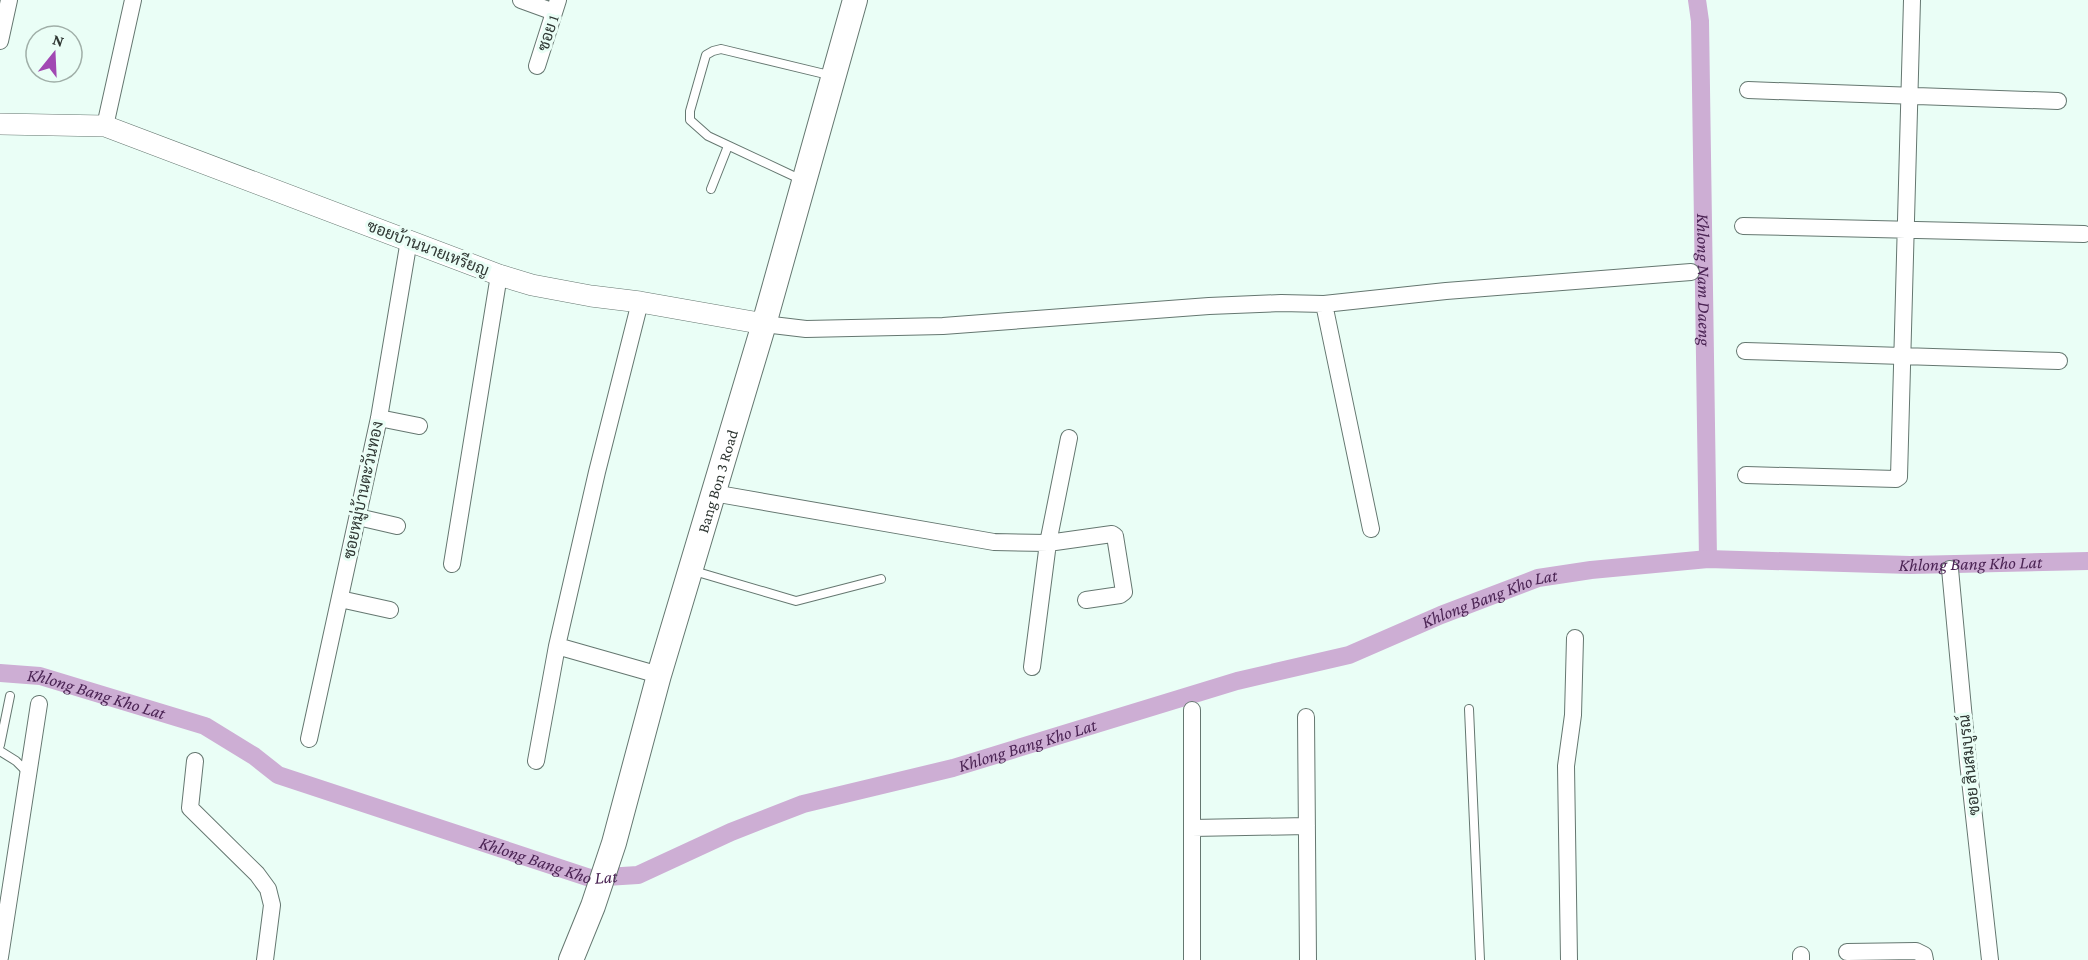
<svg xmlns="http://www.w3.org/2000/svg" width="2088" height="960" viewBox="0 0 2088 960" font-family="'Crimson Pro',Sarabun,serif">
	<style>
		.lines { fill: none; stroke-linecap: round; stroke-linejoin: round }
		.canal { stroke: #cdaed4; stroke-width: 18 }
		.service-casing { stroke: #657770; stroke-width: 10 }
		.minor-casing { stroke: #657770; stroke-width: 18 }
		.tertiary-casing { stroke: #657770; stroke-width: 22 }
		.secondary-casing { stroke: #657770; stroke-width: 26 }
		.service { stroke: #fff; stroke-width: 8 }
		.minor { stroke: #fff; stroke-width: 16 }
		.tertiary { stroke: #fff; stroke-width: 21 }
		.secondary { stroke: #fff; stroke-width: 24 }
		.labels { text-anchor: middle; dominant-baseline: central; stroke-width: 6; stroke-linejoin: round; paint-order: stroke }
		.street-label { font-size: 16px; fill: #303834; stroke: #eafef6 }
		.water-label { font-size: 18px; font-style: italic; fill: #4b2454; stroke: #eafef6 }
	</style>
	<rect width="100%" height="100%" fill="#eafef6"/>
	<g class="lines">
		<g class="canal">
			<path id="s1" d="M 1697,0 L 1700,21 L 1708,559"/>
			<path id="s2" d="M 0,673 L 40,676 L 205,726 L 254,756 L 278,775 L 590,878 L 638,875 L 731,832 L 803,804 L 953,768 L 1237,681 L 1349,655 L 1441,615 L 1538,578 L 1591,570 L 1708,559 L 1910,565 L 2088,561"/>
		</g>
		<defs>
			<path id="service" d="M 802,180 L 708,136 L 690,120 L 690,111 L 706,55 L 713,51 L 721,49 L 833,76
				M 711,189 L 728,146
				M 694,571 L 796,601 L 881,579
				M 1469,709 L 1480,960
				M 0,745 L 10,696
				M 0,751 L 16,761 L 28,773"/>
			<path id="minor" d="M 521,0 L 554,12
				M 0,41 L 9,0
				M 537,66 L 558,0
				M 1748,90 L 2058,101
				M 105,126 L 133,0
				M 1743,226 L 2084,234
				M 1324,304 L 1371,529
				M 764,324 L 806,329 L 943,326 L 1209,306 L 1281,303 L 1324,304 L 1446,291 L 1691,272
				M 1745,351 L 2059,361
				M 379,418 L 419,426
				M 1746,475 L 1896,479 L 1899,477 L 1912,0
				M 713,493 L 994,542 L 1048,543 L 1112,534 L 1115,536 L 1124,592 L 1120,595 L 1086,600
				M 358,517 L 397,526
				M 452,564 L 499,275
				M 1950,569 L 1968,762 L 1990,960
				M 340,599 L 390,610
				M 557,646 L 659,675
				M 1032,667 L 1048,543 L 1069,438
				M 1192,710 L 1192,960
				M 1306,717 L 1308,960
				M 309,739 L 379,418 L 409,240
				M 195,761 L 190,808 L 257,874 L 268,889 L 272,905 L 265,960
				M 536,761 L 557,646 L 597,472 L 640,302
				M 1192,828 L 1307,826
				M 1847,952 L 1916,951 L 1924,955 L 1925,960
				M 0,957 L 39,704
				M 1569,960 L 1566,766 L 1573,715 L 1575,638
				M 1801,960 L 1801,955"/>
			<path id="tertiary" d="M 0,124 L 105,126 L 499,275 L 532,285 L 591,296 L 640,302 L 764,324"/>
			<g id="secondary">
				<path id="s3" d="M 571,960 L 593,906 L 614,843 L 659,675 L 764,324 L 855,0"/>
			</g>
		</defs>
		<use href="#service" class="service-casing"/>
		<use href="#minor" class="minor-casing"/>
		<use href="#tertiary" class="tertiary-casing"/>
		<use href="#secondary" class="secondary-casing"/>
		<use href="#service" class="service"/>
		<use href="#minor" class="minor"/>
		<use href="#tertiary" class="tertiary"/>
		<use href="#secondary" class="secondary"/>
	</g>
	<g class="labels">
		<g class="street-label">
			<text transform="translate(548 33) rotate(-72)">ซอย 1</text>
			<text transform="translate(428 248) rotate(21)">ซอยบ้านนายเหรียญ</text>
			<text stroke="none"><textPath href="#s3" startOffset="501">Bang Bon 3 Road</textPath></text>
			<text transform="translate(363 490) rotate(-78)">ซอยหมู่บ้านตะวันทอง</text>
			<text transform="translate(1969 765) rotate(-96)">ซอย สินสมบูรณ์</text>
		</g>
		<g class="water-label">
			<text stroke="none"><textPath href="#s1" startOffset="280">Khlong Nam Daeng</textPath></text>
			<text stroke="none"><textPath href="#s2" startOffset="2061">Khlong Bang Kho Lat</textPath></text>
			<text stroke="none"><textPath href="#s2" startOffset="1575">Khlong Bang Kho Lat</textPath></text>
			<text stroke="none"><textPath href="#s2" startOffset="99">Khlong Bang Kho Lat</textPath></text>
			<text stroke="none"><textPath href="#s2" startOffset="1089">Khlong Bang Kho Lat</textPath></text>
			<text stroke="none"><textPath href="#s2" startOffset="585">Khlong Bang Kho Lat</textPath></text>
		</g>
	</g>
	<g transform="translate(54 54) rotate(18)"><circle r="28" fill="#eafef6" stroke="#a0afa8" stroke-width="1.5"/>
	<path d="M0-4.5L10 22L0 15L-10 22Z" fill="#a148b3"/>
	<text y="-9" font-size="16" font-weight="bold" text-anchor="middle" fill="#303834">N</text>
	</g>
</svg>
